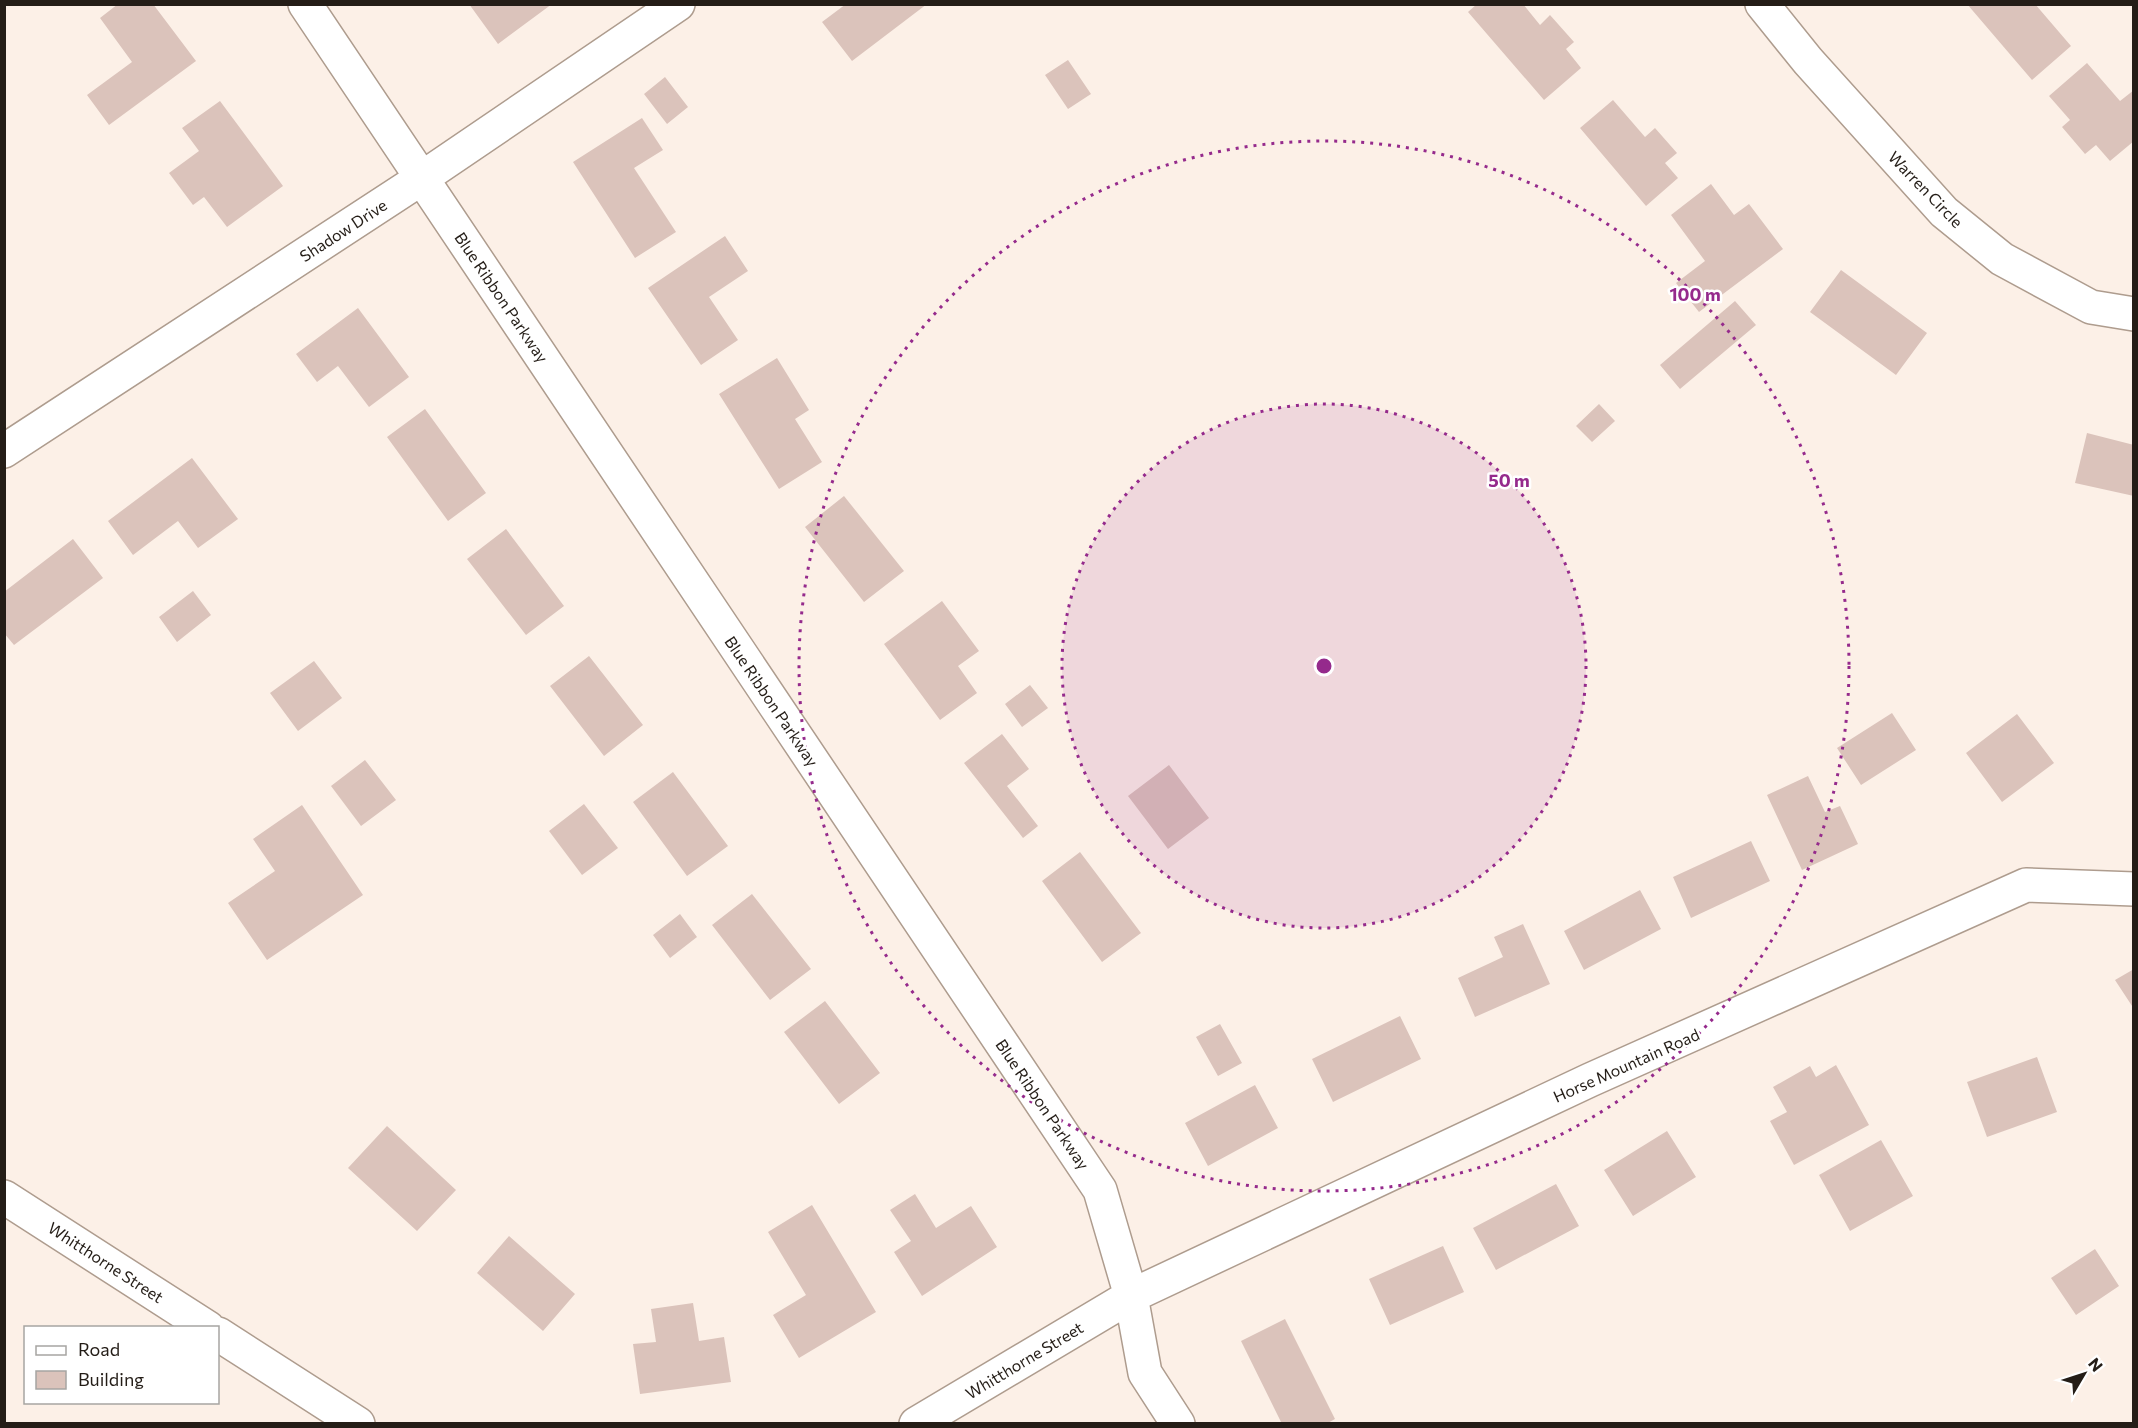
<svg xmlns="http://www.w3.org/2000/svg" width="2138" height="1428" viewBox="0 0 2138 1428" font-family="Commissioner,sans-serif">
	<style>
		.building { fill: #dbc3bb }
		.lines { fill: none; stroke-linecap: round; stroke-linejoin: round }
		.minor-casing { stroke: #ae9c8e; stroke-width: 36 }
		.minor { stroke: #fff; stroke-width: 33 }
		.ring { fill: none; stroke: #952a8c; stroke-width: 3; stroke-dasharray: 3 6 }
		.labels { text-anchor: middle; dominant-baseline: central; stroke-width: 5; stroke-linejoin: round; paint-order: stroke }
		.street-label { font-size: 16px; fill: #241d17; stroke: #fff }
		.centre { fill: #952a8c; stroke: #fff; stroke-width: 3 }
		.ring-label { font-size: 18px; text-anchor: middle; font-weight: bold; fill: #952a8c; stroke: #fff; stroke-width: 5; stroke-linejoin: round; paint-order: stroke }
	</style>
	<rect width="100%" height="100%" fill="#fcf0e7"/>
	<path class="building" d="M 118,4 L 153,4 L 196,61 L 109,125 L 87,95 L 132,62 L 100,18 Z
		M 469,4 L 552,4 L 498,44 Z
		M 846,4 L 927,4 L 852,61 L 822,22 Z
		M 1477,4 L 1523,4 L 1540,25 L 1550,15 L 1574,42 L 1566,49 L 1581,68 L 1544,100 L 1468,12 Z
		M 1967,4 L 2035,4 L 2071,46 L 2032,80 Z
		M 1068,60 L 1091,94 L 1068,109 L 1045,75 Z
		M 2087,63 L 2120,101 L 2134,90 L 2134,141 L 2110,161 L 2096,145 L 2085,154 L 2062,127 L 2070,120 L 2049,96 Z
		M 665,77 L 688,107 L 667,124 L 644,94 Z
		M 1613,100 L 1645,137 L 1655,128 L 1677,153 L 1665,163 L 1678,178 L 1646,206 L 1580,128 Z
		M 220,101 L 283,186 L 227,227 L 204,197 L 193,205 L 169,173 L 199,151 L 182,128 Z
		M 642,118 L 663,150 L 634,168 L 676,232 L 635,258 L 573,162 Z
		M 1711,184 L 1734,215 L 1749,204 L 1783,249 L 1699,312 L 1676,283 L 1705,261 L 1671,215 Z
		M 725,236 L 748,271 L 709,297 L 738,340 L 701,365 L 648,288 Z
		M 1841,270 L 1927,333 L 1896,375 L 1810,312 Z
		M 1735,301 L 1756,325 L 1680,389 L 1660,365 Z
		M 358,308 L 409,377 L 369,407 L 338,366 L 317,382 L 296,354 Z
		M 777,358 L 809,410 L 795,419 L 822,462 L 779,489 L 719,394 Z
		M 1599,404 L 1615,421 L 1592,442 L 1576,426 Z
		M 425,409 L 486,493 L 448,521 L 387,437 Z
		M 2087,433 L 2134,445 L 2134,496 L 2075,483 Z
		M 192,458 L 238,519 L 198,548 L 178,521 L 133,555 L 108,521 Z
		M 844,496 L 904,571 L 864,602 L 805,527 Z
		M 506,529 L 564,606 L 526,635 L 467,559 Z
		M 73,539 L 103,578 L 14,645 L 4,633 L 4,592 Z
		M 193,591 L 211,615 L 177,642 L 159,617 Z
		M 942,601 L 979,651 L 958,666 L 977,693 L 940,720 L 884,644 Z
		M 589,656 L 643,725 L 604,756 L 550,686 Z
		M 314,661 L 342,698 L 298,731 L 270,693 Z
		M 1030,685 L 1048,708 L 1022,727 L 1005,704 Z
		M 1892,713 L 1916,750 L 1861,785 L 1837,748 Z
		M 2017,714 L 2054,763 L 2002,802 L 1966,753 Z
		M 1002,734 L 1029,769 L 1007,786 L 1038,826 L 1023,838 L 964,763 Z
		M 365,760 L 396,800 L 361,826 L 331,786 Z
		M 1169,765 L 1209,818 L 1168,849 L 1128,796 Z
		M 673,772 L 728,846 L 687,876 L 633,802 Z
		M 1808,776 L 1825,812 L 1840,806 L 1858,844 L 1802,870 L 1767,795 Z
		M 584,804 L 618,848 L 582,875 L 549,831 Z
		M 302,805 L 363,895 L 267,960 L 228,903 L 275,871 L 253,839 Z
		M 1751,841 L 1770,881 L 1691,918 L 1673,877 Z
		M 1080,852 L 1141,933 L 1102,962 L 1042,881 Z
		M 1640,890 L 1661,929 L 1584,970 L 1564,931 Z
		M 752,894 L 811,969 L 770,1000 L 712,925 Z
		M 680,914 L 697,937 L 670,958 L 653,935 Z
		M 1523,924 L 1550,984 L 1475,1017 L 1458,978 L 1503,957 L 1494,937 Z
		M 2134,969 L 2134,1009 L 2115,980 Z
		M 825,1001 L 880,1073 L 839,1104 L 784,1032 Z
		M 1400,1016 L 1421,1059 L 1333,1102 L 1312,1059 Z
		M 1220,1024 L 1242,1063 L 1218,1076 L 1196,1037 Z
		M 2037,1057 L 2057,1112 L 1987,1137 L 1967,1082 Z
		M 1836,1065 L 1869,1125 L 1794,1165 L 1770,1121 L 1787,1112 L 1773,1087 L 1810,1066 L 1816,1077 Z
		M 1255,1085 L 1278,1128 L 1208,1166 L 1185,1123 Z
		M 387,1126 L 456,1190 L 417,1231 L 348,1168 Z
		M 1667,1131 L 1696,1177 L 1633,1216 L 1604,1170 Z
		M 1881,1140 L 1913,1196 L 1850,1231 L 1819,1175 Z
		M 1556,1184 L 1579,1226 L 1496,1270 L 1473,1228 Z
		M 915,1194 L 936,1228 L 971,1206 L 997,1247 L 922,1296 L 894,1252 L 911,1241 L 890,1210 Z
		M 812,1205 L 876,1312 L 799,1358 L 773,1315 L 806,1295 L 768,1232 Z
		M 509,1236 L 575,1294 L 543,1331 L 477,1273 Z
		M 1443,1246 L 1464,1292 L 1390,1325 L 1369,1279 Z
		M 2095,1249 L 2119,1286 L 2076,1315 L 2051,1278 Z
		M 693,1303 L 699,1341 L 724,1337 L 731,1382 L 640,1394 L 633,1344 L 656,1342 L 651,1309 Z
		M 1285,1319 L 1335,1419 L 1326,1424 L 1282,1424 L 1241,1341 Z"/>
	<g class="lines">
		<defs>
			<path id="minor" d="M 305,4 L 1100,1190 L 1131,1296 L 1145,1373 L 1178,1424
				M 1762,4 L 1808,61 L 1944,212 L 2002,259 L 2091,307 L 2134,314
				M 4,451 L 422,178 L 678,4
				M 4,1197 L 208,1328
				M 218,1334 L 358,1424
				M 916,1424 L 1131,1296 L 1590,1080 L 2026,885 L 2134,889"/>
		</defs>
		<use href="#minor" class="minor-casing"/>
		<use href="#minor" class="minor"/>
	</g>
	<circle cx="1324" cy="666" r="262" fill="#952a8c" fill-opacity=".12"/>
	<g class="ring">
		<circle cx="1324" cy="666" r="262"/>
		<circle cx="1324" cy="666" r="525"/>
	</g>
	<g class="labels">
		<g class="street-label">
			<text transform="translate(1926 189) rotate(46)">Warren Circle</text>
			<text transform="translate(343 230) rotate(-33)">Shadow Drive</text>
			<text transform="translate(502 297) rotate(56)">Blue Ribbon Parkway</text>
			<text transform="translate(772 701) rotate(56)">Blue Ribbon Parkway</text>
			<text transform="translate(1626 1065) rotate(-24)">Horse Mountain Road</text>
			<text transform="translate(1043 1104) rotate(56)">Blue Ribbon Parkway</text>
			<text transform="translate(106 1262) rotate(33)">Whitthorne Street</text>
			<text transform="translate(1024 1360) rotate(-31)">Whitthorne Street</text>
		</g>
	</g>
	<circle cx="1324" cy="666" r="9" class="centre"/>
	<g class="ring-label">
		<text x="1695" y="301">100 m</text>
		<text x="1509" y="487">50 m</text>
	</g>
	<rect width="2138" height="1428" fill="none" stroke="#241d17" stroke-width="12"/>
	<rect x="24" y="1326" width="195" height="78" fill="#ffffff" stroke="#a7a5a2" stroke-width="1.5"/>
	<rect x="36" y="1346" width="30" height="9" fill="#ffffff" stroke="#a7a5a2" stroke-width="1.5"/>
	<text x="78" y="1356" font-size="18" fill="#241d17">Road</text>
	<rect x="36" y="1371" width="30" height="18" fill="#dbc3bb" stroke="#a7a5a2" stroke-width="1.5"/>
	<text x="78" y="1386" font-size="18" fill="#241d17">Building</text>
	<g transform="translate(2084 1374) rotate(51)" stroke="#ffffff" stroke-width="4.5" paint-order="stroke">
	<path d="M0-4.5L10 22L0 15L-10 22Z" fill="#241d17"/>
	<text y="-9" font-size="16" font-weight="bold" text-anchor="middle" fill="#241d17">N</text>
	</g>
</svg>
